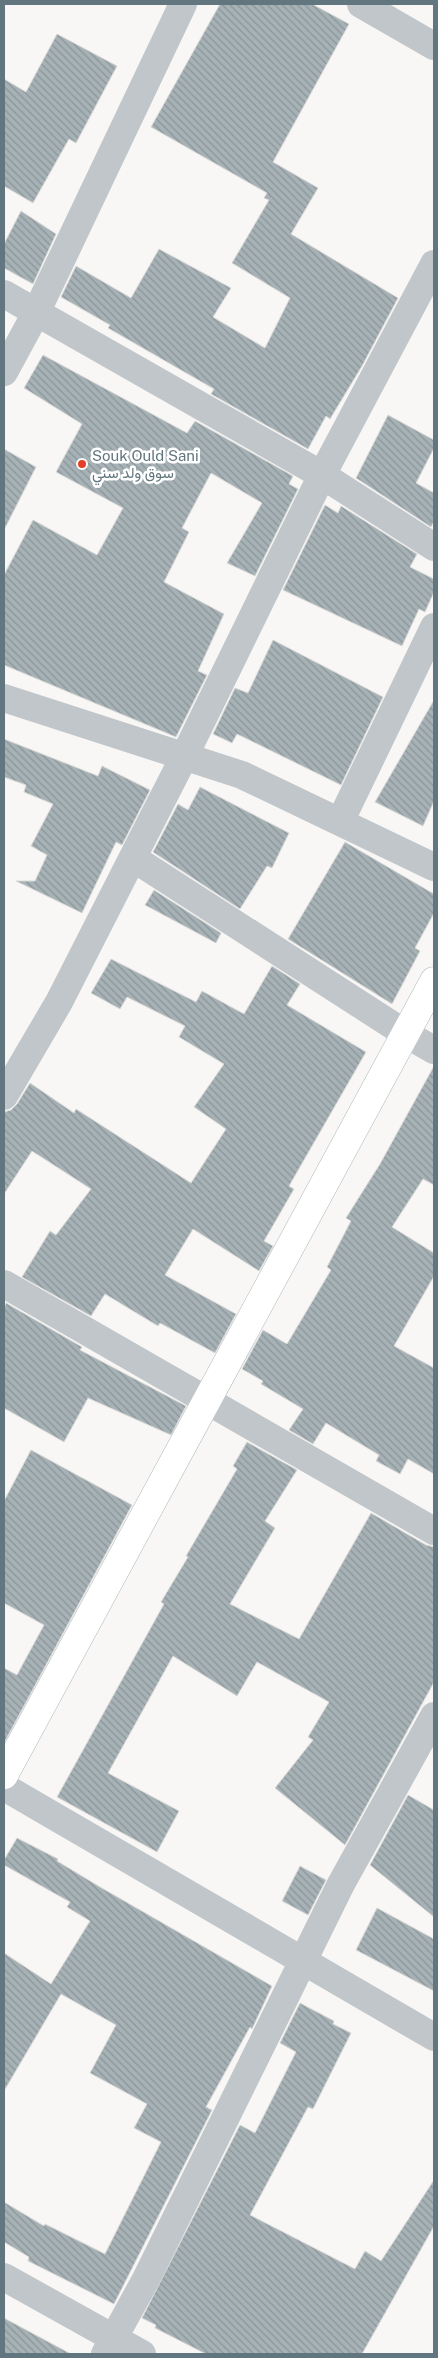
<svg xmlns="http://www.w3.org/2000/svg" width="438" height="2358" viewBox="0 0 438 2358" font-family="'Public Sans',Vazirmatn,sans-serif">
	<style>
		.building { fill: url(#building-back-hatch); stroke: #d9d9d7 }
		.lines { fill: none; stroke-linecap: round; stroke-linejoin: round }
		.secondary-casing { stroke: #b0b8bc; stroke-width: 29 }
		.minor { stroke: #c0c6c9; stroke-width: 28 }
		.secondary { stroke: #fff; stroke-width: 28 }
		.poi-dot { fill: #e53f27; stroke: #fff; stroke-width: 2 }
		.labels { text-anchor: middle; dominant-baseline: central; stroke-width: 5; stroke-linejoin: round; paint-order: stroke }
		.poi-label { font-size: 15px; fill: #627680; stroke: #fff; text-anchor: start }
	</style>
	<defs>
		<pattern id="building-back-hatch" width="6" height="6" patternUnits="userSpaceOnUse" patternTransform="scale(1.25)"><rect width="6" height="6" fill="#a7b2b6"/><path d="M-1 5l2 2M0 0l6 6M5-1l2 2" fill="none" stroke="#8b9599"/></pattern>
	</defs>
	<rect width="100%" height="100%" fill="#f8f7f5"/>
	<path class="building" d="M 220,4 L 312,4 L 349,24 L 273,162 L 318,188 L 291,234 L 398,298 L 362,366 L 330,419 L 326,416 L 308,449 L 211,394 L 214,389 L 108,328 L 110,325 L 61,297 L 76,266 L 131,298 L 159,249 L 231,288 L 213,317 L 265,348 L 290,298 L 232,263 L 269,200 L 264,198 L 267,193 L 151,127 Z
		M 57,34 L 117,66 L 76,143 L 69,139 L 33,203 L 4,186 L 4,79 L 26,92 Z
		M 21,211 L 56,234 L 33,284 L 4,268 L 4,244 Z
		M 43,355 L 187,433 L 195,421 L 293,476 L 289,484 L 298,489 L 255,576 L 227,563 L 262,503 L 211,473 L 182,528 L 189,532 L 164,582 L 224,614 L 198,671 L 207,675 L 176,737 L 4,665 L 4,575 L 33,520 L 97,555 L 123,508 L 56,472 L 82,424 L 24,388 Z
		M 388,415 L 434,440 L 434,448 L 416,483 L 434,493 L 434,521 L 431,527 L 356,478 Z
		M 4,449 L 36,467 L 4,530 Z
		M 325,505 L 338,513 L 341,506 L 417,554 L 410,567 L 434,579 L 434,592 L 425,612 L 419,609 L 402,646 L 283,590 Z
		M 273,640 L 383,697 L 341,785 L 237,734 L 232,743 L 213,734 L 235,688 L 248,693 Z
		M 434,700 L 434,801 L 423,826 L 375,802 Z
		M 4,739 L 98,776 L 102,766 L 150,790 L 122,845 L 116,842 L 82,913 L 16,881 L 35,881 L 47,855 L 31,846 L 53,804 L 24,792 L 26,785 L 4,777 Z
		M 200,787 L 289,833 L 272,868 L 267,866 L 240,909 L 153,852 L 178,804 L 188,810 Z
		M 345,842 L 434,894 L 434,913 L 415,948 L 420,951 L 392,1004 L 288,939 Z
		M 154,890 L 221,933 L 216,943 L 145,905 Z
		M 111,959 L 196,1002 L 202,991 L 244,1014 L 272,966 L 300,984 L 287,1005 L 366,1052 L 289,1186 L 294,1189 L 264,1241 L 273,1246 L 259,1271 L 193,1229 L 165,1275 L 236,1314 L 215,1353 L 160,1323 L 158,1326 L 105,1294 L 91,1316 L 22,1277 L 50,1231 L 56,1235 L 91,1189 L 32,1151 L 4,1194 L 4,1112 L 11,1110 L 17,1104 L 30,1083 L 74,1113 L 76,1109 L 191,1183 L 226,1129 L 194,1107 L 224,1064 L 179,1037 L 185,1026 L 127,997 L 120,1009 L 91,993 Z
		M 434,1066 L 434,1185 L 423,1179 L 392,1227 L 434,1253 L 434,1276 L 394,1346 L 434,1368 L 434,1474 L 408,1459 L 400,1474 L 376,1461 L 379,1455 L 326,1423 L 313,1444 L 289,1430 L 303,1409 L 261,1384 L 263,1381 L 242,1369 L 263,1330 L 287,1344 L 331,1270 L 327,1267 L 351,1221 L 346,1218 L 380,1164 Z
		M 6,1303 L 82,1347 L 80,1350 L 186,1406 L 171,1435 L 88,1398 L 64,1442 L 4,1408 L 4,1308 Z
		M 247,1442 L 297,1470 L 265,1521 L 275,1528 L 230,1604 L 299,1639 L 371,1513 L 426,1545 L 434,1547 L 434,1682 L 345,1845 L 275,1788 L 313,1740 L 308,1737 L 329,1702 L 257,1662 L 237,1696 L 173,1656 L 108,1773 L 179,1811 L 157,1852 L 57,1797 L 164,1604 L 161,1602 L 188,1557 L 186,1556 L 237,1469 L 233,1466 Z
		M 31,1450 L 132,1505 L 4,1743 L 4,1668 L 17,1675 L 44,1625 L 4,1603 L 4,1501 Z
		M 408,1795 L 434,1810 L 434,1917 L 370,1865 Z
		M 17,1838 L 58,1859 L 57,1861 L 100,1887 L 272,1986 L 252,2029 L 250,2027 L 206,2107 L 212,2110 L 114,2304 L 28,2261 L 29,2257 L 4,2242 L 4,2202 L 44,2226 L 45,2224 L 105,2254 L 161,2142 L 134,2128 L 147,2104 L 90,2073 L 116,2025 L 61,1994 L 4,2091 L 4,1953 L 51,1984 L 90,1921 L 67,1907 L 70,1902 L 4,1865 L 4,1860 Z
		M 300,1866 L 326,1880 L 308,1915 L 282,1901 Z
		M 377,1908 L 434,1939 L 434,1991 L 356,1950 Z
		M 300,2003 L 334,2021 L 333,2024 L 351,2033 L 313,2109 L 308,2107 L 250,2215 L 355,2269 L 365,2251 L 381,2261 L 434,2180 L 434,2226 L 362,2354 L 206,2354 L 155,2328 L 156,2325 L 142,2318 L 240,2125 L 255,2133 L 296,2052 L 280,2043 Z
		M 4,2318 L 71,2354 L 4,2354 Z"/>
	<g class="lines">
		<defs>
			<path id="secondary" d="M 4,1775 L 434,981"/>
		</defs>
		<use href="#secondary" class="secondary-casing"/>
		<path class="minor" d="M 361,4 L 434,46
			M 4,294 L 322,475 L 434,547
			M 4,372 L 36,313 L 183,4
			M 4,698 L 242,775 L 434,867
			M 340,822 L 434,627
			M 133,858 L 406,1034 L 434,1050
			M 4,1096 L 59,1002 L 184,757 L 322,475 L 434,264
			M 4,1284 L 434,1531
			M 4,1787 L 434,2037
			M 4,2277 L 142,2354
			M 105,2354 L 146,2279 L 341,1884 L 434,1716"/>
		<use href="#secondary" class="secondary"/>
	</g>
	<circle class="poi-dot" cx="82" cy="464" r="5"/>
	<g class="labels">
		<g class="poi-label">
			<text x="92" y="455">Souk Ould Sani<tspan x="92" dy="17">سوق ولد سني</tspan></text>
		</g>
	</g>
	<rect width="438" height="2358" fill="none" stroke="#627680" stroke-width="10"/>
</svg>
